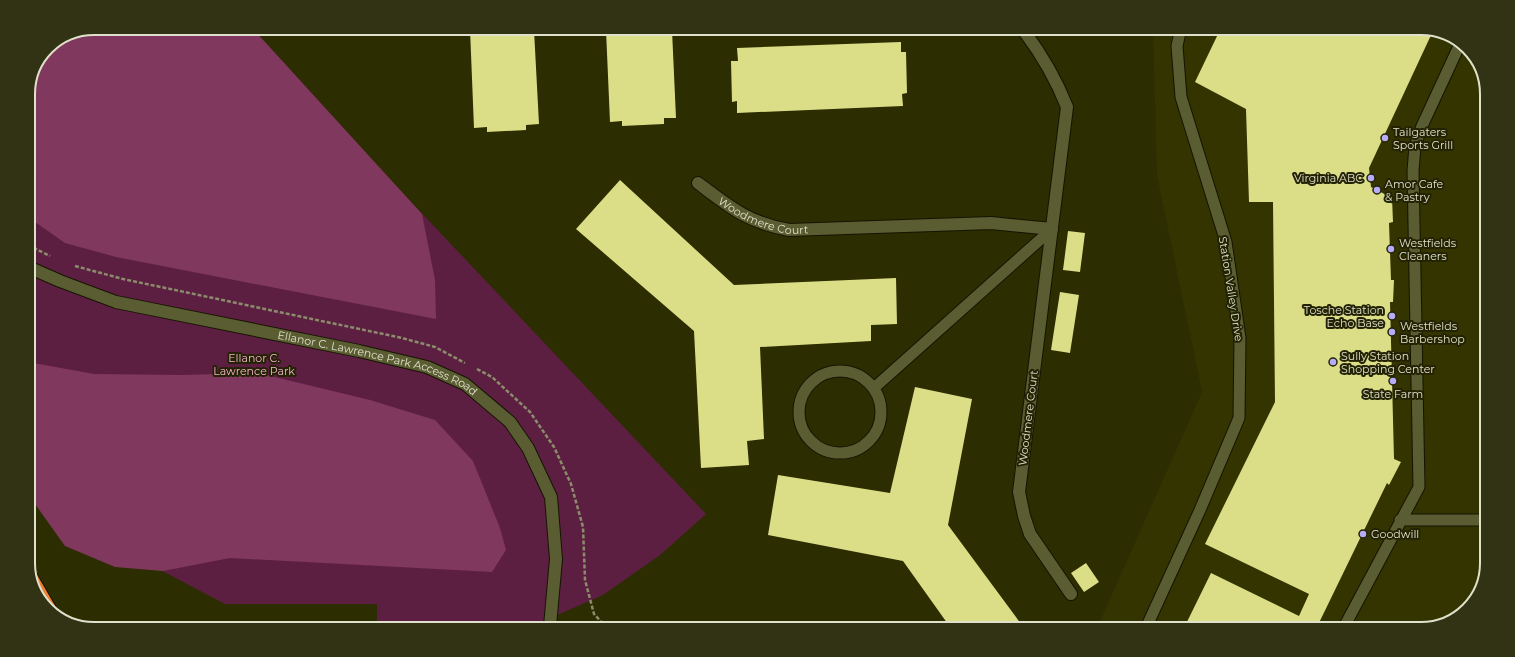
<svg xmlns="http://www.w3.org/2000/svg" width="1515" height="657" viewBox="0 0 1515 657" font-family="Montserrat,sans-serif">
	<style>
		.built { fill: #333400 }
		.green { fill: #5d1f41 }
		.forest { fill: #80385e }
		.building { fill: #dcde87 }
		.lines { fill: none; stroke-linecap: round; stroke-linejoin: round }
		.lane-casing { stroke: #151500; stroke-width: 13 }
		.street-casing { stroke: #151500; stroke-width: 14 }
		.highway-casing { stroke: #151500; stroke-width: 14 }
		.path { stroke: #8b8c6c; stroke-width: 2.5; stroke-dasharray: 4 2; stroke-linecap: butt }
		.lane { stroke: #5a5c32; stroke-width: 11 }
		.street { stroke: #5a5c32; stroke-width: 12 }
		.highway { stroke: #f17d2f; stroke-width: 12 }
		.poi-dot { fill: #b6acf8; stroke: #232304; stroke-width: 1.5 }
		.labels { text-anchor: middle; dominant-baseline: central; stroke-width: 4; stroke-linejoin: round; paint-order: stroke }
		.poi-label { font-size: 11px; fill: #dfe1ca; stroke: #232304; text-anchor: start }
		.street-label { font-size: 11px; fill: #dfe1ca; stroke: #232304 }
		.park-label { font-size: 11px; fill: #f5b4d1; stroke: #232304 }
		.rim { fill: none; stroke: #dfe1ca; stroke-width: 2 }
	</style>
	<rect width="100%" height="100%" fill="#2d2d02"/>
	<path class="built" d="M 1153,32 L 1446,33 L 1474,54 L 1487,90 L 1482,588 L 1458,618 L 1422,629 L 1097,628 L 1202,392 L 1157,175 Z"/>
	<path class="green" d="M 94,28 L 253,29 L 379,168 L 706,514 L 660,555 L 603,595 L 541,622 L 511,626 L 377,625 L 377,604 L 225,604 L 35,504 L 28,491 L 28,90 L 47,47 Z"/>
	<path class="forest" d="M 94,28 L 253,29 L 422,214 L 435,280 L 436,319 L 116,257 L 65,243 L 28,217 L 28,90 L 47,47 Z
		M 28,362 L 94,374 L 182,375 L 258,373 L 370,400 L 435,420 L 473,461 L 500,528 L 506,550 L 492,572 L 230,558 L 163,571 L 115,567 L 65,546 L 35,504 L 28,491 Z"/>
	<path class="building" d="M 470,29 L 534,30 L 539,124 L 526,125 L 526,130 L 487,132 L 487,127 L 474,128 Z
		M 606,30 L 672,30 L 676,118 L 664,118 L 664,124 L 622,126 L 622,121 L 610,122 Z
		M 1219,32 L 1432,33 L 1369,168 L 1371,187 L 1392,198 L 1393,222 L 1389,223 L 1391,280 L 1394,280 L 1393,302 L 1390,302 L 1394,459 L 1401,462 L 1389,485 L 1387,483 L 1316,629 L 1184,628 L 1211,573 L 1299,616 L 1309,594 L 1205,544 L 1275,402 L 1273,202 L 1249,202 L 1246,109 L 1195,82 Z
		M 901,42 L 901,52 L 906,52 L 907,93 L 902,94 L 903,106 L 737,113 L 737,101 L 732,102 L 731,61 L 738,61 L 737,48 Z
		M 620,180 L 734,285 L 896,278 L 897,324 L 871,325 L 871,341 L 760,347 L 764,439 L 747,441 L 749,465 L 701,468 L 694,331 L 576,229 Z
		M 1068,231 L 1085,233 L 1080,272 L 1063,270 Z
		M 1060,292 L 1079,295 L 1070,353 L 1051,350 Z
		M 915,387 L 972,399 L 948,525 L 1024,628 L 950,627 L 903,561 L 768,535 L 778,475 L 890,493 Z
		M 1086,563 L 1099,582 L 1084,592 L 1071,573 Z"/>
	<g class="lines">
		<defs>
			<path id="lane" d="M799 412a41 41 0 1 1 82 0a41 41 0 1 1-82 0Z
				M 874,388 L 1052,229
				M 1400,520 L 1483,520
				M 1146,628 L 1200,510 L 1239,418 L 1240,338 L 1226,242 L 1181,97 L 1177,46 L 1180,32
				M 1343,629 L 1419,487 L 1413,171 L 1415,146 L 1422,126 L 1460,44"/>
			<g id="street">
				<path d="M 1024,31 C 1042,55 1056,79 1067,107 L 1019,492 L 1024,516 L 1030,534 L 1071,594"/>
				<path id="s1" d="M 698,183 C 731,208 747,222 789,230 L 991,223 L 1052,229"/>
				<path id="s2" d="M 28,267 L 60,281 L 116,302 L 359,351 L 427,367 L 465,384 L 510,422 L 528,448 L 551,497 L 556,559 L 550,626"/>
			</g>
			<path id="highway" d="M 32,578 L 50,609"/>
		</defs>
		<use href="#lane" class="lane-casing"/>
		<use href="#street" class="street-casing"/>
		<use href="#highway" class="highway-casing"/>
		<path class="path" d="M 28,245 L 50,256
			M 75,266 L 123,279 L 402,338 L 435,347 L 465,363
			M 477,369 L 492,377 L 530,412 L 554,447 L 571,484 L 583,527 L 585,580 L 594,614 L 605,626"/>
		<use href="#lane" class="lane"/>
		<use href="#street" class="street"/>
		<use href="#highway" class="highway"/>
	</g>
	<g class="poi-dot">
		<circle cx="1385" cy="138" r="4"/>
		<circle cx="1371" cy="178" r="4"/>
		<circle cx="1377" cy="190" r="4"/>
		<circle cx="1391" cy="249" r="4"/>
		<circle cx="1392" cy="316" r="4"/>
		<circle cx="1392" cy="332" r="4"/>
		<circle cx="1333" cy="362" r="4"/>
		<circle cx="1393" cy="381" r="4"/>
		<circle cx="1363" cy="534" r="4"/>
	</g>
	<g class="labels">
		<g class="poi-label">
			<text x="1393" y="132">Tailgaters<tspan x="1393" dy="13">Sports Grill</tspan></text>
			<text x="1363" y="178" text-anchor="end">Virginia ABC</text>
			<text x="1385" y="184">Amor Cafe<tspan x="1385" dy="13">&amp; Pastry</tspan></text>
			<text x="1399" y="243">Westfields<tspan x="1399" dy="13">Cleaners</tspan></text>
			<text x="1384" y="310" text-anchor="end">Tosche Station<tspan x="1384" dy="13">Echo Base</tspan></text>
			<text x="1400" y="326">Westfields<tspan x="1400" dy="13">Barbershop</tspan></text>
			<text x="1341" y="356">Sully Station<tspan x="1341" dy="13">Shopping Center</tspan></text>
			<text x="1393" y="394" text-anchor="middle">State Farm</text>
			<text x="1371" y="534">Goodwill</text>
		</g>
		<g class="street-label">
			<text stroke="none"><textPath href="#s1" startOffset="75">Woodmere Court</textPath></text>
			<text transform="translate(1231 289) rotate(81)">Station Valley Drive</text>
			<text stroke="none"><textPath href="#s2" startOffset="364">Ellanor C. Lawrence Park Access Road</textPath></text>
			<text transform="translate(1028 418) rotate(-83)">Woodmere Court</text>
		</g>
		<g class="park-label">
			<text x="254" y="358">Ellanor C.<tspan x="254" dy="13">Lawrence Park</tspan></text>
		</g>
	</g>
	<path d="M0 0H1515V657H0ZM94 35H1421A59 59 0 0 1 1480 94V563A59 59 0 0 1 1421 622H94A59 59 0 0 1 35 563V94A59 59 0 0 1 94 35Z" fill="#323214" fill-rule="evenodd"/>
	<path class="rim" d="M94 35H1421A59 59 0 0 1 1480 94V563A59 59 0 0 1 1421 622H94A59 59 0 0 1 35 563V94A59 59 0 0 1 94 35Z"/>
</svg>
